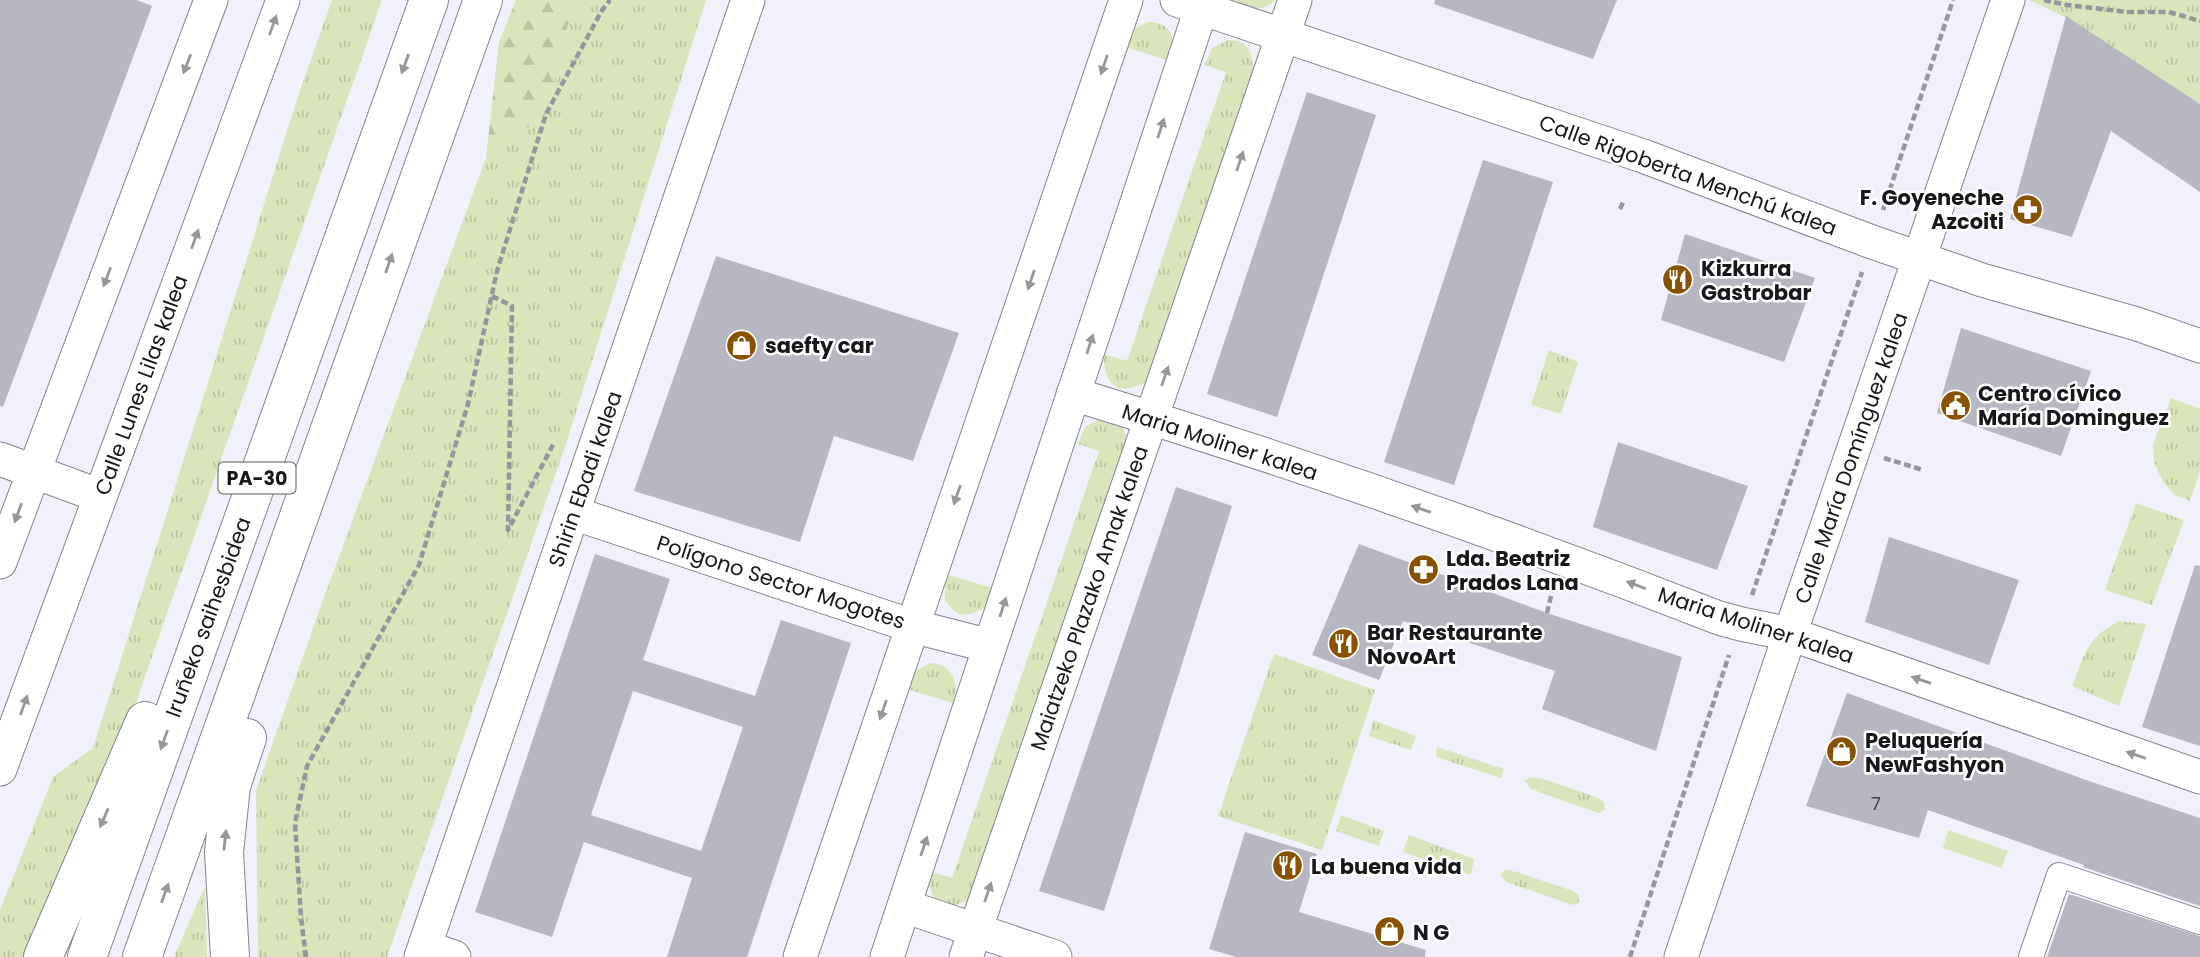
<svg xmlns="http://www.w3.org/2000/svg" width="2200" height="957" viewBox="0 0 2200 957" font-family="Poppins,sans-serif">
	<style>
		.grass { fill: url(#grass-tufts) }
		.forest { fill: url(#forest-firs) }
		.garden { fill: #d9e6bb }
		.building { fill: #b7b7c1; fill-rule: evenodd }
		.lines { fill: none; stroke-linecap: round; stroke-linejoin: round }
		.pedestrian-casing { stroke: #85848e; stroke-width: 26 }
		.minor-casing { stroke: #85848e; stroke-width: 35 }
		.trunk-casing { stroke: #85848e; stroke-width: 40 }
		.path { stroke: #96969d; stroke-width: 4.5; stroke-dasharray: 7 3.5; stroke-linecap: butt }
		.pedestrian { stroke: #fff; stroke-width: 24 }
		.minor { stroke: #fff; stroke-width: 33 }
		.trunk { stroke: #fff; stroke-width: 38 }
		.oneway { fill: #979799 }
		.labels { text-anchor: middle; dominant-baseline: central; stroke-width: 5; stroke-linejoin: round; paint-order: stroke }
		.number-label { font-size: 18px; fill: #404045 }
		.shield { fill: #fff; stroke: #5d5d60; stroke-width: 2 }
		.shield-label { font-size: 19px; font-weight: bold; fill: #18181c }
		.street-label { font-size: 21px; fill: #18181c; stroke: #fff }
		.poi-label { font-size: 21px; font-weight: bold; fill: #18181c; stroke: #fff; text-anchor: start }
	</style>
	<defs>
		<pattern id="grass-tufts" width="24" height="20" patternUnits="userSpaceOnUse" patternTransform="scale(1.75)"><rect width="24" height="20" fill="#d9e6bb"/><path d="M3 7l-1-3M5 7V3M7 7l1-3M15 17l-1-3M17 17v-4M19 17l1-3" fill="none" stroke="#bac5a0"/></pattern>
		<pattern id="forest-firs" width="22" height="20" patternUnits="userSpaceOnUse" patternTransform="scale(1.75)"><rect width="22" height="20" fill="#d9e6bb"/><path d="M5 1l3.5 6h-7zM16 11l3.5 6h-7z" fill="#bac5a0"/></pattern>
	</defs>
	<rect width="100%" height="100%" fill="#f1f1fb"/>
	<path class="grass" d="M 332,0 L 382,0 L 113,768 L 24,957 L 0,957 L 0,910 L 53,777 L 93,748 L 299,93 Z
		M 576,0 L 706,0 L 565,447 L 387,957 L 258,957 L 256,791 L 319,611 L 486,158 L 546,114 L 572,9 Z
		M 1236,0 L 1276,0 C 1263,10 1248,14 1236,0 Z
		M 2029,0 L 2200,0 L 2200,104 L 2075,22 Z
		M 1148,22 C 1172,22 1178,41 1171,61 L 1125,47 L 1132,30 Z
		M 1228,40 C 1249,40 1253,53 1253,72 L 1148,381 C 1116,397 1106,387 1103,354 L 1127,361 L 1226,72 L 1205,65 L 1212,48 Z
		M 1549,350 L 1578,362 L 1561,414 L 1531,405 Z
		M 2171,398 L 2200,409 L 2200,471 L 2190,501 L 2175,495 L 2163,482 L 2154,462 L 2153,444 Z
		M 1100,419 L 1122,426 L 1126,435 L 1126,450 L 972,898 C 940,915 930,905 928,871 L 952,878 L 1099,451 L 1078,444 L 1085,427 Z
		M 2136,503 L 2184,520 L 2152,605 L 2105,590 Z
		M 946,574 L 996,589 L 988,606 L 974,613 L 962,615 L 954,611 L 945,600 Z
		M 2119,621 L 2146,624 L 2119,706 L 2072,686 C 2085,653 2086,639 2119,621 Z
		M 1274,654 L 1375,690 L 1322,850 L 1218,816 Z
		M 930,663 C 953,664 960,683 953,703 L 907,689 L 914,672 Z
		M 1373,720 L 1416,736 L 1411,750 L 1369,736 Z
		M 1437,747 L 1504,769 L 1501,778 L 1436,757 Z
		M 1530,777 L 1543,779 L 1599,798 L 1604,803 L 1605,810 L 1598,813 L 1531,789 L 1525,781 Z
		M 1341,815 L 1384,831 L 1379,846 L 1336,831 Z
		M 1409,835 L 1474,859 L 1471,875 L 1403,852 Z
		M 1505,870 L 1517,872 L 1573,891 L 1579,896 L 1579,903 L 1573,905 L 1506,882 L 1500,874 Z
		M 205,886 L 207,957 L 174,957 Z"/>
	<path class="forest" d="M 516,0 L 576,0 L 572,9 L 546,114 L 486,158 L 499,42 Z"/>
	<path class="garden" d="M 1948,830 L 2008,851 L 2001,868 L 1943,848 Z"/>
	<path class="building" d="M 0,0 L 137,0 L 152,6 L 3,407 L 0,406 Z
		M 1435,0 L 1617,0 L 1593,59 L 1434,4 Z
		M 2066,16 L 2200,104 L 2200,192 L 2111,131 L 2072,237 L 2010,219 Z
		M 1307,92 L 1376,115 L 1277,417 L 1207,394 Z
		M 1483,160 L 1553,182 L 1454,485 L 1384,462 Z
		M 1685,234 L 1815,278 L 1784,362 L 1661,320 Z
		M 716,256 L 959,333 L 913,461 L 834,436 L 800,542 L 634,491 Z
		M 1961,328 L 2091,371 L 2061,456 L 1937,413 Z
		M 1618,442 L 1748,486 L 1717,570 L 1593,527 Z
		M 1176,487 L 1232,506 L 1104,911 L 1039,891 Z
		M 1889,537 L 2019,580 L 1989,665 L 1865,622 Z
		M 1359,544 L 1547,613 L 1682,657 L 1656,751 L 1542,709 L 1555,671 L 1403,621 L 1379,680 L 1312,655 Z
		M 595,554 L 670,579 L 643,660 L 755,696 L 781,620 L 851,643 L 747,957 L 667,957 L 692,878 L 584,842 L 552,937 L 475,912 ZM 633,691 L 743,727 L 701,851 L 591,815 Z
		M 2195,565 L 2200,566 L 2200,746 L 2142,727 Z
		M 1847,693 L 2086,780 L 2200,818 L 2200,906 L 2083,867 L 2084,865 L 1928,810 L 1919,838 L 1806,806 Z
		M 1245,832 L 1317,854 L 1299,912 L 1426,950 L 1425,957 L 1236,957 L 1209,949 Z
		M 2069,894 L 2200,936 L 2200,957 L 2047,957 Z"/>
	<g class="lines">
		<defs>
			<path id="pedestrian" d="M 2031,957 L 2059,875 L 2200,922"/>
			<path id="minor" d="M 1177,0 L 1643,156 L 1872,242 L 1982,280 L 2137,324 L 2200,346
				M 1073,394 C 1291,460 1506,535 1719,618 L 1741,624 L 1790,634 L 2200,777
				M 0,459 L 100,496
				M 573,513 L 912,626 L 990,646
				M 0,562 L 211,0
				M 0,769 L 283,0
				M 904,906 L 1055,957
				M 425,947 L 454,957
				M 421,957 L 748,0
				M 800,957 L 1126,0
				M 887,957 L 1204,0
				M 966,957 L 1295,0
				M 1681,957 L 1790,634 L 2008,0"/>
			<path id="trunk" d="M 43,957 L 145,721
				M 87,957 L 429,0
				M 142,957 L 483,0
				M 230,957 L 224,852 L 231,786 L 247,738"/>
		</defs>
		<use href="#pedestrian" class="pedestrian-casing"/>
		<use href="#minor" class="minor-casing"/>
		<use href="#trunk" class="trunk-casing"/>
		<path class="path" d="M 2044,0 L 2067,5 L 2127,12 L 2169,12 L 2200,21
			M 1620,209 L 1624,200
			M 1883,210 L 1953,0
			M 492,296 L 512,306 L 508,530 L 554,443
			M 1884,458 L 1923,470
			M 1752,595 L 1862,272
			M 1547,613 L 1553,588
			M 306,957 L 301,917 L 295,823 L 307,766 L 419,565 L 468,404 L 497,271 L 546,114 L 601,12 L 610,0
			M 1630,957 L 1729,655"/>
		<use href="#pedestrian" class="pedestrian"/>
		<use href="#minor" class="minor"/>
		<use href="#trunk" class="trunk"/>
	</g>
	<defs><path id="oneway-solid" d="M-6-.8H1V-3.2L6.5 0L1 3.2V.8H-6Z" transform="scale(1.75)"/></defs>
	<g class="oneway">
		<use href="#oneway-solid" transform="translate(273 25) rotate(-70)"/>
		<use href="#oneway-solid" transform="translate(187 64) rotate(111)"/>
		<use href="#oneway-solid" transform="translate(405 64) rotate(110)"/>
		<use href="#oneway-solid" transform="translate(1104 65) rotate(109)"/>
		<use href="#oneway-solid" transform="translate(1161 128) rotate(-72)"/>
		<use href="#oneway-solid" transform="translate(1240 161) rotate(-71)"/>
		<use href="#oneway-solid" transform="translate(195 239) rotate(-70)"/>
		<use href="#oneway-solid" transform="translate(389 263) rotate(-71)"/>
		<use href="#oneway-solid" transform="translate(107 277) rotate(111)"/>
		<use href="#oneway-solid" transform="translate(1031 280) rotate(109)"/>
		<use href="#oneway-solid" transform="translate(1090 344) rotate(-72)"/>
		<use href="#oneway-solid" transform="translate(1165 376) rotate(-71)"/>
		<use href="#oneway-solid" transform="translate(957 495) rotate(109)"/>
		<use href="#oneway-solid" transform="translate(1421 509) rotate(-161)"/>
		<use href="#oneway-solid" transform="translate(18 513) rotate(110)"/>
		<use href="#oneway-solid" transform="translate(1636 585) rotate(-159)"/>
		<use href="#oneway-solid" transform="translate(1003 607) rotate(-72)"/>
		<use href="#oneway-solid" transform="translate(1921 680) rotate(-161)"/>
		<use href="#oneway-solid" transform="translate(24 705) rotate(-70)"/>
		<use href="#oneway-solid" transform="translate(883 710) rotate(109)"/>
		<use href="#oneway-solid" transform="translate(164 740) rotate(110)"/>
		<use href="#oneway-solid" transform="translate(2136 755) rotate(-161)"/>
		<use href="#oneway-solid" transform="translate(104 818) rotate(114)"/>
		<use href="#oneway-solid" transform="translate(225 840) rotate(-84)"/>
		<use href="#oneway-solid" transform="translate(924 846) rotate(-72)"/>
		<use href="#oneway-solid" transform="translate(988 892) rotate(-71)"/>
		<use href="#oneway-solid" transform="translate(165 893) rotate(-70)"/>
	</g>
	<defs>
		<symbol id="pharmacy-disc" viewBox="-11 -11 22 22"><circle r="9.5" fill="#885201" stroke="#fff"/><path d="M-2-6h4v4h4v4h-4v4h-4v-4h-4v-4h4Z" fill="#fff"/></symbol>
		<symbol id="restaurant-disc" viewBox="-11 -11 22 22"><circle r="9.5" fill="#885201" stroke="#fff"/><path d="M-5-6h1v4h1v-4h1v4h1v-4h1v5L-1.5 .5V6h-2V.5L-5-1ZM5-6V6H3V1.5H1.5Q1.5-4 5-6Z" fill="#fff"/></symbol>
		<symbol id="shop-disc" viewBox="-11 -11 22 22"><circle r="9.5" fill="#885201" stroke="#fff"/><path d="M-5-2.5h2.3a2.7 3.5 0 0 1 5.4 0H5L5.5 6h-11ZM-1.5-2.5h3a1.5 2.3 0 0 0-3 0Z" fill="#fff"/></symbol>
		<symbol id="civic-disc" viewBox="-11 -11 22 22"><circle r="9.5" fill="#885201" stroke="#fff"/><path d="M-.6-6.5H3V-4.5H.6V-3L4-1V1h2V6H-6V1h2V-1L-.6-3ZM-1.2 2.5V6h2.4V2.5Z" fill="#fff"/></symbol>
	</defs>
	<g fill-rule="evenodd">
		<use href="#pharmacy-disc" x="2010" y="192" width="35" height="35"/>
		<use href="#restaurant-disc" x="1660" y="262" width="35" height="35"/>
		<use href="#shop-disc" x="724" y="328" width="35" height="35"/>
		<use href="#civic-disc" x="1938" y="388" width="35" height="35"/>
		<use href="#pharmacy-disc" x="1406" y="552" width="35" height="35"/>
		<use href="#restaurant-disc" x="1326" y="626" width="35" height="35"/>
		<use href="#shop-disc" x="1824" y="734" width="35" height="35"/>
		<use href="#restaurant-disc" x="1270" y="848" width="35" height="35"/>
		<use href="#shop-disc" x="1372" y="914" width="35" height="35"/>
	</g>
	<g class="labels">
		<g class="number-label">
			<text x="1876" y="803">7</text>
		</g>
		<rect class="shield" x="218.5" y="462.5" width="77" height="31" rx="5"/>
		<g class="shield-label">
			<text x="257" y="478">PA-30</text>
		</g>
		<g class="street-label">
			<text transform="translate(1688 175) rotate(20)">Calle Rigoberta Menchú kalea</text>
			<text transform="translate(141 385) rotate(-70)">Calle Lunes Lilas kalea</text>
			<text transform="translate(1220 442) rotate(18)">Maria Moliner kalea</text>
			<text transform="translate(1851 458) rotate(-71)">Calle María Domínguez kalea</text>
			<text transform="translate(585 479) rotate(-71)">Shirin Ebadi kalea</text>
			<text transform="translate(781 582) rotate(18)">Polígono Sector Mogotes</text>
			<text transform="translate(1089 598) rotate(-71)">Maiatzeko Plazako Amak kalea</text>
			<text transform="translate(208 617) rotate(-70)">Iruñeko saihesbidea</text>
			<text transform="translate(1756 625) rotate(18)">Maria Moliner kalea</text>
		</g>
		<g class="poi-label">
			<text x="2004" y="197" text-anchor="end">F. Goyeneche<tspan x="2004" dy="24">Azcoiti</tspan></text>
			<text x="1701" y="268">Kizkurra<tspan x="1701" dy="24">Gastrobar</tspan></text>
			<text x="765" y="345">saefty car</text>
			<text x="1978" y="393">Centro cívico<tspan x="1978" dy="24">María Dominguez</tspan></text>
			<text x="1446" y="558">Lda. Beatriz<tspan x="1446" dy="24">Prados Lana</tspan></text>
			<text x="1367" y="632">Bar Restaurante<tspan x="1367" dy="24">NovoArt</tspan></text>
			<text x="1865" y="740">Peluquería<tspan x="1865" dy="24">NewFashyon</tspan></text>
			<text x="1311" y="866">La buena vida</text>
			<text x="1413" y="932">N G</text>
		</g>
	</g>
</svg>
